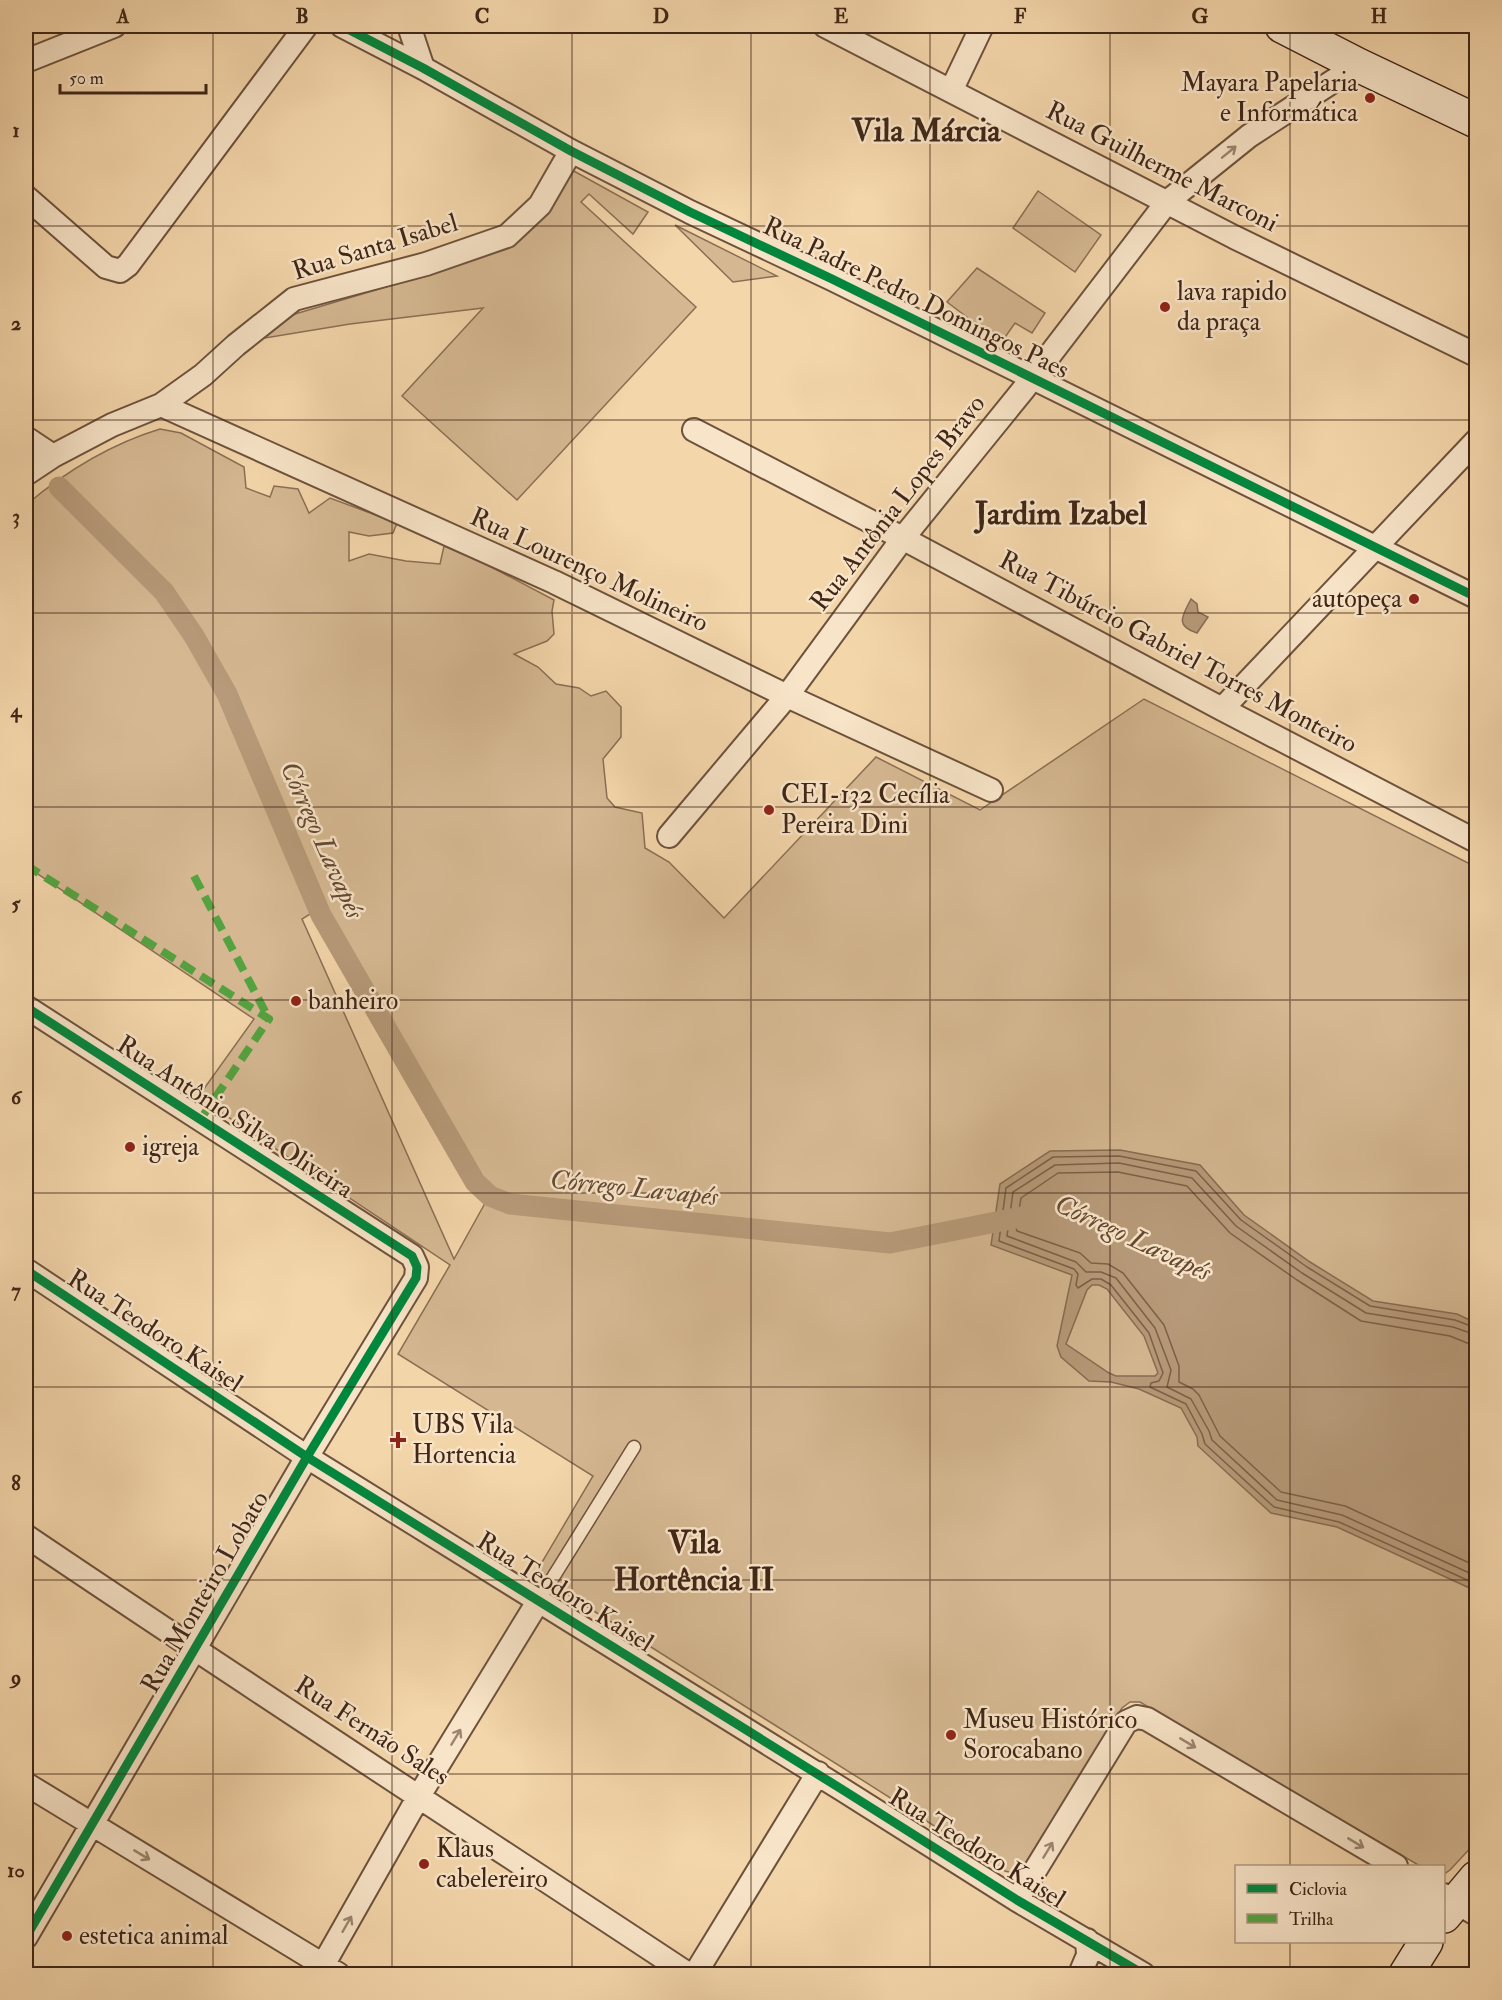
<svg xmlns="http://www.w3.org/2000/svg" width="1502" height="2000" viewBox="0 0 1502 2000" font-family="'IM FELL Double Pica',serif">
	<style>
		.green { fill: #d5b892; stroke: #8a6f54; stroke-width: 1.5; fill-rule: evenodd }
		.water { fill: #b79a79; stroke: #876c52; stroke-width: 1.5; fill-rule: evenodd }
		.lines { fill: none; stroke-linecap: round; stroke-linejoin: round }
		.shore { stroke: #7c6048; stroke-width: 1.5 }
		.canal { stroke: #b79a79; stroke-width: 21 }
		.service-casing { stroke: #6d523c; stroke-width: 15 }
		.minor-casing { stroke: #6d523c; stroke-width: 26 }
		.secondary-casing { stroke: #402617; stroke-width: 36 }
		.service { stroke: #f8e4c8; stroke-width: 12 }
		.minor { stroke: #f8e4c8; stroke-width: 22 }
		.secondary { stroke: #f8e4c8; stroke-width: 33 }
		.quiet { stroke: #54a340; stroke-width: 8; stroke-dasharray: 15 8; stroke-linecap: butt }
		.cycleway-casing { stroke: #f8e4c8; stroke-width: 13 }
		.cycleway { stroke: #00873e; stroke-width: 9 }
		.oneway { stroke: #9c8570 }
		.grid { fill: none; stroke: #402617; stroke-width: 1.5; stroke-opacity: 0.55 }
		.poi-dot { fill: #8f2418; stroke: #f8e4c8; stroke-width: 2 }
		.labels { text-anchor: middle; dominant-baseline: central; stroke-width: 5; stroke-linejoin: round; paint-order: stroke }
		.poi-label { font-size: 26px; fill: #402617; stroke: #f8e4c8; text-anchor: start }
		.street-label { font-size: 26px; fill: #402617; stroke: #f8e4c8 }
		.water-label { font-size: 27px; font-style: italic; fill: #644934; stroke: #f8e4c8 }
		.district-label { font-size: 32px; font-weight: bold; fill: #402617; stroke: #f8e4c8 }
		.neatline { fill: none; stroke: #402617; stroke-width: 2 }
		.grid-label { font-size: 20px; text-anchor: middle; font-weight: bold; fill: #402617 }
	</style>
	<rect width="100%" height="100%" fill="#f4d6ab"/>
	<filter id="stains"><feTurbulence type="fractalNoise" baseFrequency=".00333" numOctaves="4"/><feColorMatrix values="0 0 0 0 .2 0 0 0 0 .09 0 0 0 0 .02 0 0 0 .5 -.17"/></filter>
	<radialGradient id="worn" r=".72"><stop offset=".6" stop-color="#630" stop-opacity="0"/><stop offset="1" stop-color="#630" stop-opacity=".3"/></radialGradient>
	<path class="green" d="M 572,170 L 648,212 L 633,234 L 589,194 L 581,202 L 696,307 L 517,500 L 402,396 L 483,308 L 350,324 L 259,339 L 269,327 L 295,314 L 446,269 L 512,238 Z
		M 1038,191 L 1101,235 L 1075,272 L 1013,228 Z
		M 675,225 L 777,276 L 733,282 Z
		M 977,268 L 1045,313 L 1032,333 L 1015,323 L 1001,343 L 947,302 Z
		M 160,429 L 181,433 L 244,467 L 246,488 L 270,497 L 274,486 L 298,489 L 309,513 L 330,498 L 397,523 L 393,533 L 369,536 L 349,532 L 349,561 L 369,554 L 406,561 L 440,564 L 444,546 L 480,561 L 554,600 L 552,611 L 554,634 L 547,641 L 514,654 L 538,667 L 556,684 L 579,688 L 591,696 L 606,691 L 621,707 L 621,737 L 603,759 L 607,798 L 615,807 L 642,813 L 645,848 L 669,862 L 724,918 L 876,757 L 980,810 L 1144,699 L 1476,867 L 1476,1842 L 1450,1870 L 1444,1874 L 1444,1866 L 1420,1866 L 1140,1702 L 1130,1702 L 1122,1708 L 1022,1869 L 1013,1873 L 1005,1871 C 849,1771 692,1673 535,1574 L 593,1476 L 398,1354 L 450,1265 L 198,1097 L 254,1019 L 26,866 L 26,505 C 65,472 111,444 160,429 ZM 318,909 L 475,1182 L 489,1196 L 454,1259 L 302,919 Z"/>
	<path class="water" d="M 1191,599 L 1197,604 L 1198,612 L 1208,617 L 1197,633 C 1174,626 1183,615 1191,599 Z
		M 1120,1150 L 1200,1165 L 1244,1215 L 1310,1262 L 1373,1301 L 1457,1314 L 1476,1323 L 1476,1591 L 1337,1527 L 1271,1513 L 1198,1446 L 1197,1437 L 1181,1408 L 1139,1389 L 1111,1382 L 1089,1381 L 1061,1357 L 1057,1346 L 1072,1275 L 991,1245 L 1000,1184 L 1050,1151 ZM 1092,1285 L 1099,1285 L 1107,1289 L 1144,1336 L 1158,1373 L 1155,1376 L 1116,1376 L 1109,1373 L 1066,1344 L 1087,1290 Z"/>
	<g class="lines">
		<path class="shore" d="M 1476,1328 L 1455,1320 L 1370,1306 L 1307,1267 L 1241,1220 L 1196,1171 L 1119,1156 L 1053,1157 L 1006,1188 L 999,1241 L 1074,1269 L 1078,1274 L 1076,1285 L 1078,1288 L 1092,1279 L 1101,1279 L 1111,1285 L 1149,1333 L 1163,1373 L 1159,1381 L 1151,1383 L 1150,1387 L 1186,1404 L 1202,1434 L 1205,1444 L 1274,1507 L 1339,1522 L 1476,1584
			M 1476,1335 L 1453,1327 L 1366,1313 L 1302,1273 L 1236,1226 L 1192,1178 L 1119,1163 L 1055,1165 L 1013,1192 L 1007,1236 L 1076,1262 L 1086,1272 L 1101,1272 L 1116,1278 L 1155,1328 L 1171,1370 L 1167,1387 L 1191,1399 L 1209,1431 L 1212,1440 L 1277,1500 L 1342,1515 L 1476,1576
			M 1476,1345 L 1467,1343 L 1450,1336 L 1361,1321 L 1297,1280 L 1230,1233 L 1187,1186 L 1118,1172 L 1058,1173 L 1021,1198 L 1016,1228 L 1017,1231 L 1080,1253 L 1091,1263 L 1108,1264 L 1123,1273 L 1164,1325 L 1179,1366 L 1179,1382 L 1193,1389 L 1199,1395 L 1220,1436 L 1281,1492 L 1345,1506 L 1476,1566"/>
		<path class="canal" d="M 59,487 L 164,592 L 194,636 L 227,694 L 321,915 L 475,1182 L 490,1196 L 510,1204 L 890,1243 L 1021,1217"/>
		<defs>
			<path id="service" d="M 539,1600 L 634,1447"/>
			<path id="minor" d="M 342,26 L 423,68 L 571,151 L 690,212 L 832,279 L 1476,597
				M 409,26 L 423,68
				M 825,26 L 1234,237 L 1476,355
				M 26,61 L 114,26
				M 951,91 L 982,26
				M 26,197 L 106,267 L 120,271 L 128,265 L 306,26
				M 161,405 L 554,582 L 787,696 L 991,790
				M 694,430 L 889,531 L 1222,709 L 1476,841
				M 26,438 L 53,456
				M 26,474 L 53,456 L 112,425 L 161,405 L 203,375 L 236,345 L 294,299 L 426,264 L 507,236 L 540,205 L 571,151
				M 1222,709 L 1476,441
				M 669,836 L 787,696 L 903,538 L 1023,390 L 1167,202 L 1249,136 L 1358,65
				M 26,1007 L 412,1256 L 417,1267 L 416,1278 L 307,1457 L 26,1937
				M 26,1270 L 307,1457 L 843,1790 L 1017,1900 L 1143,1974
				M 26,1536 C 245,1684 467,1828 688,1974
				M 26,1784 L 338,1974
				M 1444,1895 L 1476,1914
				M 1017,1900 L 1126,1722 L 1137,1717 L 1147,1719 L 1396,1866
				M 318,1974 L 419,1796 L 539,1600
				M 695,1974 L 818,1773
				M 1080,1974 L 1088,1955 L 1087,1940"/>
			<path id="secondary" d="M 1282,26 L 1358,65 L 1476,121
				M 1444,1916 L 1476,1878
				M 1406,1974 L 1426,1942"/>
		</defs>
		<use href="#service" class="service-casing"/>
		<use href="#minor" class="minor-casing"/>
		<use href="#secondary" class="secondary-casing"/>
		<use href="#service" class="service"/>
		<use href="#minor" class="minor"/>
		<use href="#secondary" class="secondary"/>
		<path class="quiet" d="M 26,865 L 269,1019 L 200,1120
			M 194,876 L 269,1019"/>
		<defs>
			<path id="cycleway" d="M 342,26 L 423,68 L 571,151 L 690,212 L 832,279 L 1476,597
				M 26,1007 L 412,1256 L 417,1267 L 416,1278 L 307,1457 L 26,1937
				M 26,1270 L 307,1457 L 843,1790 L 1017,1900 L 1143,1974"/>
		</defs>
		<use href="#cycleway" class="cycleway-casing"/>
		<use href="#cycleway" class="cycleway"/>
	</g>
	<defs><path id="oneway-shaft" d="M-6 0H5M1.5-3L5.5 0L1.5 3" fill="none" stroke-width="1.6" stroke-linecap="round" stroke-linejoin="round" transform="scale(1.5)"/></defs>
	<g class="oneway">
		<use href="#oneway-shaft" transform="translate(1229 152) rotate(-39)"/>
		<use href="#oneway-shaft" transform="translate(456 1737) rotate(-59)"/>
		<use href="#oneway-shaft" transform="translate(1188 1743) rotate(31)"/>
		<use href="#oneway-shaft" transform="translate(1356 1843) rotate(31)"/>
		<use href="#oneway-shaft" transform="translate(1048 1850) rotate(-59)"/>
		<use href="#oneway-shaft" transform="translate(142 1855) rotate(31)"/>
		<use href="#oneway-shaft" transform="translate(347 1924) rotate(-60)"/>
	</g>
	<path class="grid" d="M 213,26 L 213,1974M 392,26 L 392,1974M 572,26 L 572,1974M 751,26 L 751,1974M 930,26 L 930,1974M 1110,26 L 1110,1974M 1290,26 L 1290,1866M 26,226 L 1476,226M 26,420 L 1476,420M 26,613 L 1476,613M 26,807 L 1476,807M 26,1000 L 1476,1000M 26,1193 L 1476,1193M 26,1387 L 1476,1387M 26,1580 L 1476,1580M 26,1774 L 1476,1774M 1290,1942 L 1290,1974"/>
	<g class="poi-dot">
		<circle cx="1370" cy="98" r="6"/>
		<circle cx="1165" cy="307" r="6"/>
		<circle cx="1414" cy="599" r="6"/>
		<circle cx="769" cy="810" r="6"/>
		<circle cx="296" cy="1001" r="6"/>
		<circle cx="130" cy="1147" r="6"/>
		<path d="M395 1431h6v6h6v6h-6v6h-6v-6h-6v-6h6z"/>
		<circle cx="951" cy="1735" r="6"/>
		<circle cx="424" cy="1864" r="6"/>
		<circle cx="67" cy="1936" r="6"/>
	</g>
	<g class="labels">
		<g class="poi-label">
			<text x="1358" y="83" text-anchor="end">Mayara Papelaria<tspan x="1358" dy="30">e Informática</tspan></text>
			<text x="1177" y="292">lava rapido<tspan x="1177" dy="30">da praça</tspan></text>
			<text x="1402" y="599" text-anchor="end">autopeça</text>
			<text x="781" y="795">CEI-132 Cecília<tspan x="781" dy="30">Pereira Dini</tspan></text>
			<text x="308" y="1001">banheiro</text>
			<text x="142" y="1147">igreja</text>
			<text x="412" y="1425">UBS Vila<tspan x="412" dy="30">Hortencia</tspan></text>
			<text x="963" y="1720">Museu Histórico<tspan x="963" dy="30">Sorocabano</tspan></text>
			<text x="436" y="1849">Klaus<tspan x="436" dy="30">cabelereiro</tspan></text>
			<text x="79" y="1936">estetica animal</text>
		</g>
		<g class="street-label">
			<text transform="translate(1162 167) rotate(27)">Rua Guilherme Marconi</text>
			<text transform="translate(375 247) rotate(-17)">Rua Santa Isabel</text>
			<text transform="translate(916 298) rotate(26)">Rua Padre Pedro Domingos Paes</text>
			<text transform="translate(898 503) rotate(-52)">Rua Antônia Lopes Bravo</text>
			<text transform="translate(589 570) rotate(25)">Rua Lourenço Molineiro</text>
			<text transform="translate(1178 652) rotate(28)">Rua Tibúrcio Gabriel Torres Monteiro</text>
			<text transform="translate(235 1117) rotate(33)">Rua Antônio Silva Oliveira</text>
			<text transform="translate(155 1331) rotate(33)">Rua Teodoro Kaisel</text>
			<text transform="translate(205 1592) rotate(-60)">Rua Monteiro Lobato</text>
			<text transform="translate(565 1592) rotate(32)">Rua Teodoro Kaisel</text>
			<text transform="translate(372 1731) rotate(33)">Rua Fernão Sales</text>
			<text transform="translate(977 1848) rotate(32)">Rua Teodoro Kaisel</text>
		</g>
		<g class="water-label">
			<text transform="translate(322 840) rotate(66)">Córrego Lavapés</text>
			<text transform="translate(634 1188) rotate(6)">Córrego Lavapés</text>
			<text transform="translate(1133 1238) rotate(25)">Córrego Lavapés</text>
		</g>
		<g class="district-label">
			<text x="926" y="131">Vila Márcia</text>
			<text x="1061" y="514">Jardim Izabel</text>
			<text x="694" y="1543">Vila<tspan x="694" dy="37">Hortência II</tspan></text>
		</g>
	</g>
	<rect width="1502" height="2000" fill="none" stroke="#f4d6ab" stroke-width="66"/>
	<rect x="1235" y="1865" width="210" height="78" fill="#f8e4c8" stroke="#ae9881" stroke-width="1.5"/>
	<rect x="1247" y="1884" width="30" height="9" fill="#00873e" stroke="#ae9881" stroke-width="1.5"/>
	<text x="1289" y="1895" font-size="18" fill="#402617">Ciclovia</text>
	<rect x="1247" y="1914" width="30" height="9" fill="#54a340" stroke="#ae9881" stroke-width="1.5"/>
	<text x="1289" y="1925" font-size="18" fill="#402617">Trilha</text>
	<path d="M60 84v9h146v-9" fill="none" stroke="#402617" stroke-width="3"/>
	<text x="69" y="84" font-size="18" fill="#402617" stroke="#f8e4c8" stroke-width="4.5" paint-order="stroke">50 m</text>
	<rect x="33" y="33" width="1436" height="1934" class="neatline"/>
	<g class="grid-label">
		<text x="123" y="23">A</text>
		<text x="302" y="23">B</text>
		<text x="482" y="23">C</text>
		<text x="661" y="23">D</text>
		<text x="841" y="23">E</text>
		<text x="1020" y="23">F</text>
		<text x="1200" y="23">G</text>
		<text x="1379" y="23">H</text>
		<text x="16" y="137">1</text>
		<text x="16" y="330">2</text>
		<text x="16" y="523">3</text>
		<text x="16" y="717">4</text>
		<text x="16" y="910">5</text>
		<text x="16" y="1104">6</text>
		<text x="16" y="1297">7</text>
		<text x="16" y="1490">8</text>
		<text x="16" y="1684">9</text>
		<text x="16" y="1877">10</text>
	</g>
	<rect width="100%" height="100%" filter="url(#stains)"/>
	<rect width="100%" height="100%" fill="url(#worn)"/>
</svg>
